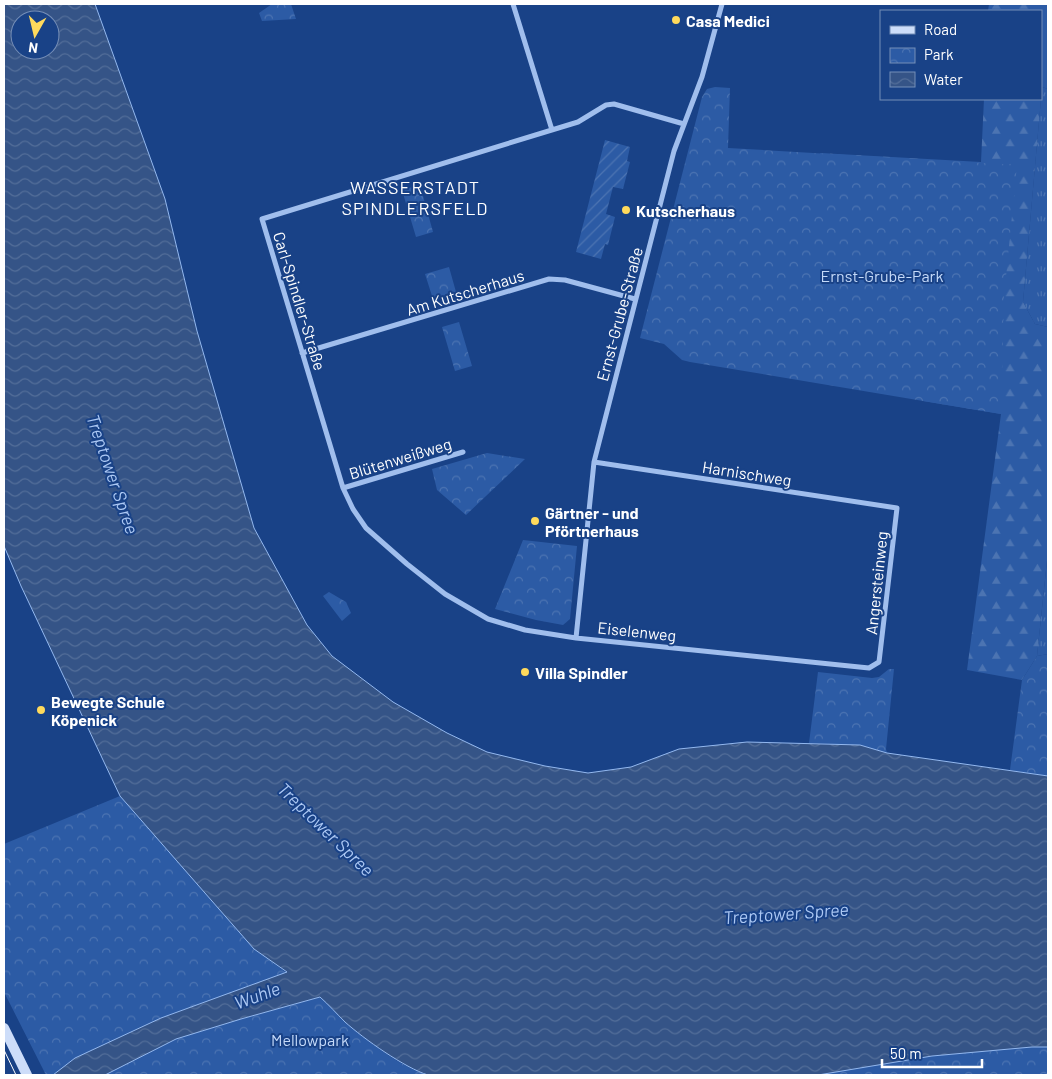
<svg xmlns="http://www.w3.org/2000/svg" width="1052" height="1079" viewBox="0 0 1052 1079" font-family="Barlow,sans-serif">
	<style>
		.grass { fill: url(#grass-tufts) }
		.forest { fill: url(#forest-firs) }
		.park { fill: url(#park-crowns) }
		.garden { fill: url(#garden-furrows) }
		.water { fill: url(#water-waves); stroke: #93b8ef; fill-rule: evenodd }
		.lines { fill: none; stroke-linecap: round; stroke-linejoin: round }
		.street { stroke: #a0beed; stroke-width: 5 }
		.secondary { stroke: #cdddf9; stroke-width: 10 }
		.tram { stroke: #fff; stroke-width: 1 }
		.poi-dot { fill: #ffda5c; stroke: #194287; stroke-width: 2 }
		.labels { text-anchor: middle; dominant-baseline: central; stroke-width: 4; stroke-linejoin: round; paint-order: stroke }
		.poi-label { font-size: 16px; font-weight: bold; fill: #fff; stroke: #194287; text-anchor: start }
		.park-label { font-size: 16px; fill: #c5daf9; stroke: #194287 }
		.street-label { font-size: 16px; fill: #fff; stroke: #194287 }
		.neighbourhood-label { font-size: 18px; letter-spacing: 1px; fill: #fff; stroke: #194287 }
		.water-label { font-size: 18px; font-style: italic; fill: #acc8f4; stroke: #194287 }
	</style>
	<defs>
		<pattern id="grass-tufts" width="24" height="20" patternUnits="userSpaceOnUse" patternTransform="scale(1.25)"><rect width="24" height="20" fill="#2c5ba5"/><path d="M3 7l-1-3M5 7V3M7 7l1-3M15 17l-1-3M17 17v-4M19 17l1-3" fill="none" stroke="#4c74b2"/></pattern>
		<pattern id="forest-firs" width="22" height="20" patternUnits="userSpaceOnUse" patternTransform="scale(1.25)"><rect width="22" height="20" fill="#2c5ba5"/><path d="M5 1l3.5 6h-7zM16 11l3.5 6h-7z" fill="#4c74b2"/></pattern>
		<pattern id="park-crowns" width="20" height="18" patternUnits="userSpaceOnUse" patternTransform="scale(1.25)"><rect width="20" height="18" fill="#2c5ba5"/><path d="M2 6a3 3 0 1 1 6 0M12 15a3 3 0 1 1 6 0" fill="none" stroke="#4c74b2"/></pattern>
		<pattern id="garden-furrows" width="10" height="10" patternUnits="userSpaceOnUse" patternTransform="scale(1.25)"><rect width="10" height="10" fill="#2c5ba5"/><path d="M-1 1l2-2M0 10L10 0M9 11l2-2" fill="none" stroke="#4c74b2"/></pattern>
		<pattern id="water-waves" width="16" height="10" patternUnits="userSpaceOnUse" patternTransform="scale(1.25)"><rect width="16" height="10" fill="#355487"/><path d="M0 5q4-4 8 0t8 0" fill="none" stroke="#536e99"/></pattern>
	</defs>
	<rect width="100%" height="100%" fill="#194287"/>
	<path class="grass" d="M 1042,87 L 1048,89 L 1048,327 L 1035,324 L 1023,302 Z
		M 1048,551 L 1048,654 L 1037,656 Z"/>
	<path class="forest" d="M 989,4 L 1048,4 L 1048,89 L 1042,87 L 1041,97 L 1041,11 L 988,11 Z
		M 984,99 L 1041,99 L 1023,302 L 1035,324 L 1048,327 L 1048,551 L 1037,656 L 1022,680 L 967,670 L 1001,414 L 923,401 L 820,153 L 981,162 Z"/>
	<path class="park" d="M 272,4 L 291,4 L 296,19 L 262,21 L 259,13 Z
		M 715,87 L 730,88 L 728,148 L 1017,165 L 1004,297 L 1001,414 L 690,362 L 682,360 L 664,344 L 640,338 L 702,97 L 707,89 Z
		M 420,185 L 433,232 L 416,237 L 402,190 Z
		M 449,267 L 456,292 L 433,299 L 425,274 Z
		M 459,322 L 472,366 L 455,371 L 442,327 Z
		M 487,453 L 525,459 L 466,515 L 437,490 L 432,469 Z
		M 523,540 L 577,546 L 570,619 L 563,625 L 536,620 L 495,609 Z
		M 329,592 L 346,602 L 351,613 L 342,621 L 323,596 Z
		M 1048,654 L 1048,776 L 1010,770 L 1022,680 L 1037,656 Z
		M 889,669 L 894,669 L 886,749 L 887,753 L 860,745 L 809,743 L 818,672 L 872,678 L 879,677 Z
		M 120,796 L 254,949 L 287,973 L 161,1018 L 75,1058 L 53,1075 L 46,1075 L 4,992 L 4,844 Z
		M 321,997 C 347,1024 391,1064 428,1075 L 105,1075 L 176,1039 L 241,1019 Z
		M 1032,1047 L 1048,1047 L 1048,1075 L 818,1075 L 932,1056 Z"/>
	<path class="garden" d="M 605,140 L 630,147 L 627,161 L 630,162 L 623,189 L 613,187 L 606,214 L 615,217 L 608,245 L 605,244 L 601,259 L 576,252 Z"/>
	<path class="water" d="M 4,4 L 95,4 L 165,199 L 197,331 L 254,528 L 307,625 L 332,656 L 393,702 L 447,733 L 487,752 L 545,766 L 588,773 L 631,767 L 679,749 L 747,742 L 860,745 L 887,753 L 1048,776 L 1048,1047 L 1032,1047 L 932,1056 L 818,1075 L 428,1075 C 405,1068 364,1039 345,1022 C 337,1014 329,1005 320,997 L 241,1019 L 176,1039 L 105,1075 L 53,1075 L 75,1058 L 161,1018 L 287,972 L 254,949 L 120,796 L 21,586 L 4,546 ZM 20,20 L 50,20 L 50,50 L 20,50 Z"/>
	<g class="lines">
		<path class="street" d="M 513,4 L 552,130
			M 302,353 L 549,279 L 565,280 L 635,299
			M 594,462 L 897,508 L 879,662 L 869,668 L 576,638 L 525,630 L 488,619 L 445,594 L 407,564 L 366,528 L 353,509 L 343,488 L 262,219 L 578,122 L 606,105 L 614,104 L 684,124
			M 343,488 L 463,452
			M 576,638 L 594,462 L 674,151 L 702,77 L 722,4"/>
		<path class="secondary" d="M 4,1028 L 27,1075"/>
		<path class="tram" d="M 4,1050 L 16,1075"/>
	</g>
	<g class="poi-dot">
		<circle cx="676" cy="20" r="5"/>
		<circle cx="626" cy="210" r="5"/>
		<circle cx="535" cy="521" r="5"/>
		<circle cx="525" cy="672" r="5"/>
		<circle cx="41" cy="710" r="5"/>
	</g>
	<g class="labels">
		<g class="poi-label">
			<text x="686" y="20">Casa Medici</text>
			<text x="636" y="210">Kutscherhaus</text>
			<text x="545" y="512">Gärtner - und<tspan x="545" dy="18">Pförtnerhaus</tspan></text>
			<text x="535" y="672">Villa Spindler</text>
			<text x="51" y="701">Bewegte Schule<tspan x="51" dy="18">Köpenick</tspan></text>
		</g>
		<g class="park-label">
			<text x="882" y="275">Ernst-Grube-Park</text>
			<text x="310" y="1039">Mellowpark</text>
		</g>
		<g class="street-label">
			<text transform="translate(465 292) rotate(-17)">Am Kutscherhaus</text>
			<text transform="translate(300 301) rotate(73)">Carl-Spindler-Straße</text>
			<text transform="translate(619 314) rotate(-75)">Ernst-Grube-Straße</text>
			<text transform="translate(400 458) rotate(-17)">Blütenweißweg</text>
			<text transform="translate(747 473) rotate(9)">Harnischweg</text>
			<text transform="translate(876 583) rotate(-84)">Angersteinweg</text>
			<text transform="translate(637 631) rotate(6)">Eiselenweg</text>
		</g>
		<g class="neighbourhood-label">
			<text x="415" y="187">WASSERSTADT<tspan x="415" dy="21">SPINDLERSFELD</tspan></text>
		</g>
		<g class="water-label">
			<text transform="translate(113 474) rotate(71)">Treptower Spree</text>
			<text transform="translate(326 829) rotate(44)">Treptower Spree</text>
			<text transform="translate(786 913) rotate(-4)">Treptower Spree</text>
			<text transform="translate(257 995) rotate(-20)">Wuhle</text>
		</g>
	</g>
	<rect width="1052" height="1079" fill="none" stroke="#ffffff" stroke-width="10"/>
	<rect x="880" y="10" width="162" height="90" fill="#194287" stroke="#758eb7"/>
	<rect x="890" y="26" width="25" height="8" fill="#cdddf9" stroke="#758eb7"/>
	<text x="924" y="35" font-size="15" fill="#ffffff">Road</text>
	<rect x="890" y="48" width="25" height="15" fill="url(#park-crowns)" stroke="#758eb7"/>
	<text x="924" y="60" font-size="15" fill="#ffffff">Park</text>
	<rect x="890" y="72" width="25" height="15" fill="url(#water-waves)" stroke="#758eb7"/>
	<text x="924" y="85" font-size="15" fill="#ffffff">Water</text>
	<g transform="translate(35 35) rotate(188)"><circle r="24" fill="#194287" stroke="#758eb7"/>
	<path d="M0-4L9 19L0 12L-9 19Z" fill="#ffda5c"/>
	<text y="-8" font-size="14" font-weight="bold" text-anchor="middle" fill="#ffffff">N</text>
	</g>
	<path d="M882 1059v8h100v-8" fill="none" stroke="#ffffff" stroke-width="2.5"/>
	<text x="890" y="1059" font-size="15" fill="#ffffff" stroke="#194287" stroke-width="4" paint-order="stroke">50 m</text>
</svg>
